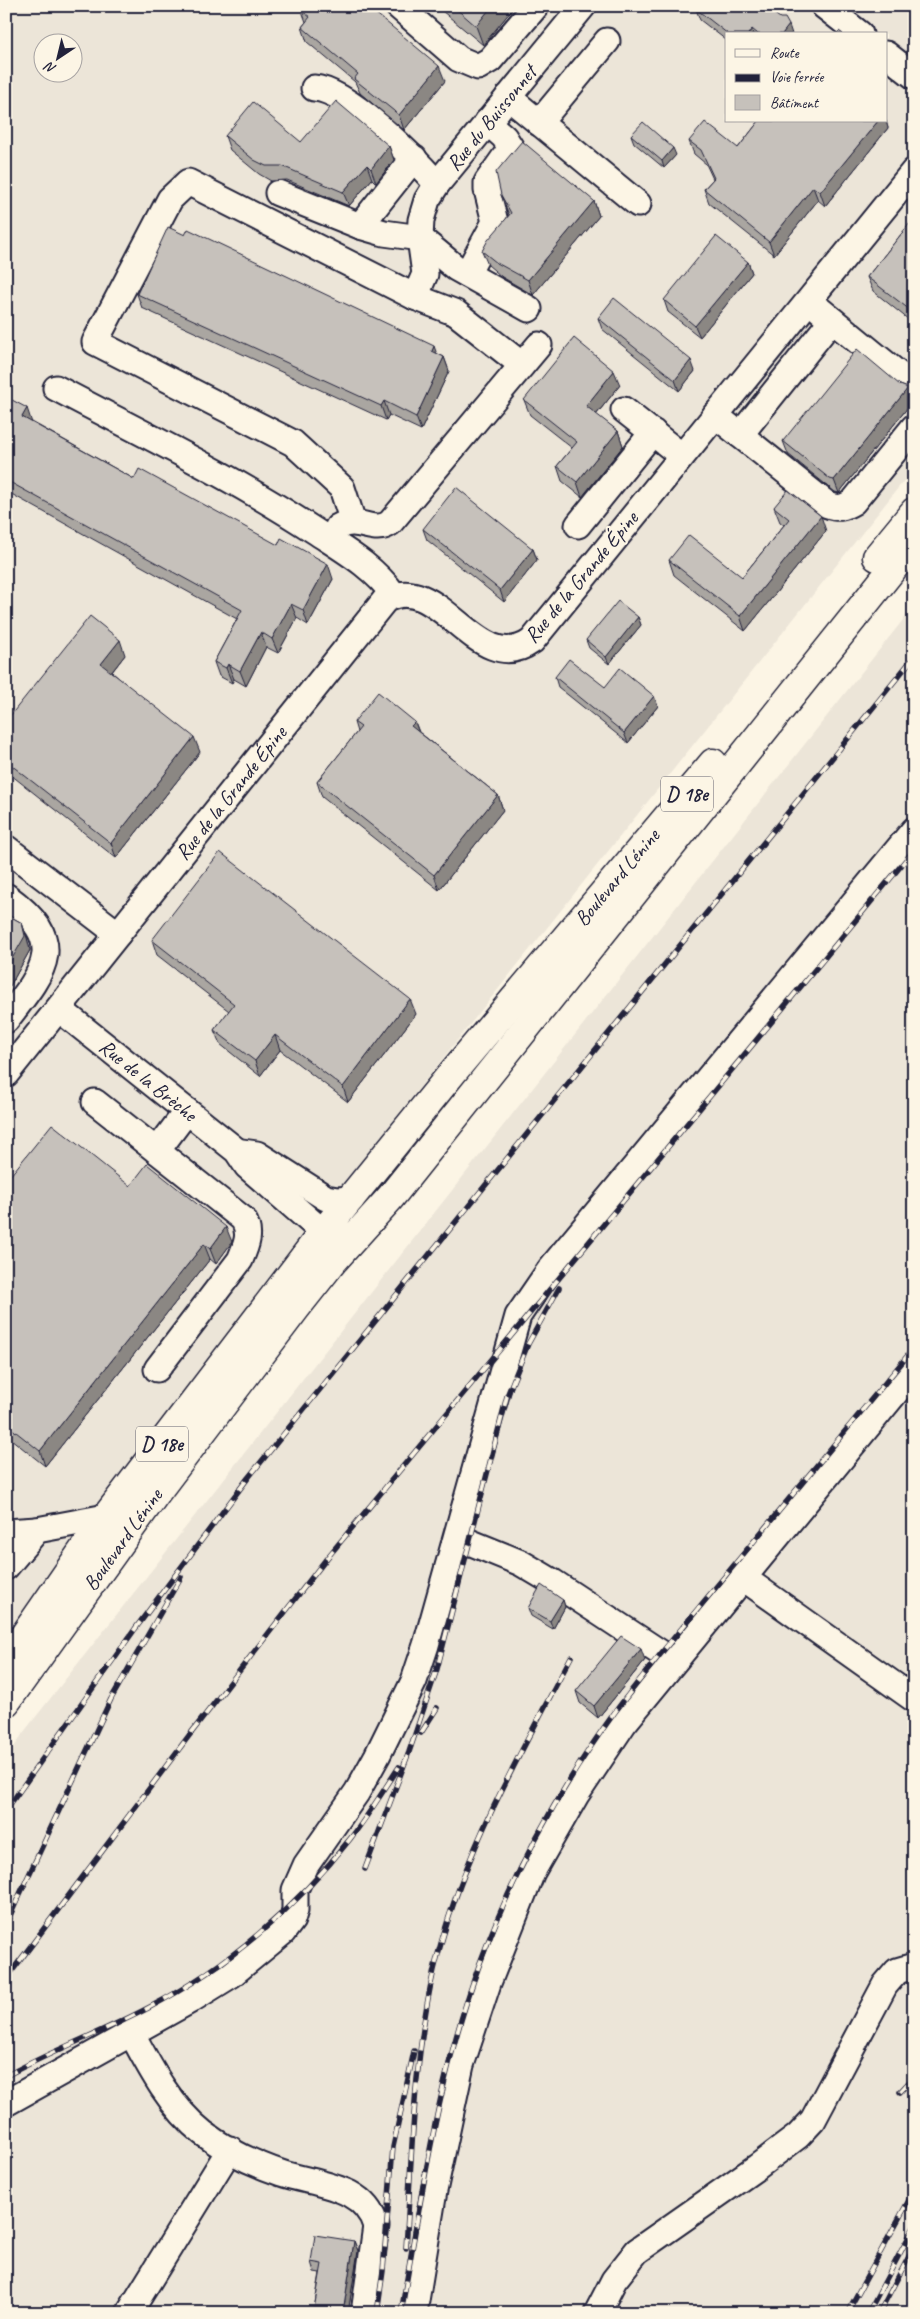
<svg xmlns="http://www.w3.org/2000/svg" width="920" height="2319" viewBox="0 0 920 2319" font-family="Caveat,sans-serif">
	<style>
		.built { fill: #ece5d8; fill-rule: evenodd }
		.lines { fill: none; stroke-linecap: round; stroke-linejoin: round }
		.minor-casing { stroke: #22223b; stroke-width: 29 }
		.major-casing { stroke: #22223b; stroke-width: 31 }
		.minor { stroke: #fcf5e5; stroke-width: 25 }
		.major { stroke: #fcf5e5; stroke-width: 28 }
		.rail-casing { stroke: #22223b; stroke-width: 5.5 }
		.rail { stroke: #fcf5e5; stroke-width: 4; stroke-dasharray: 11; stroke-linecap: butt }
		.wall { fill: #aaa6a1; stroke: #22223b }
		.shaded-wall { fill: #8b8783; stroke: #22223b }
		.building { fill: #c6c1bb; stroke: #22223b }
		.labels { text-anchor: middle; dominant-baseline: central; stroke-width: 4.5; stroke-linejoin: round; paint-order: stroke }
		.shield { fill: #fcf5e5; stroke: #63616e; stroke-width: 1 }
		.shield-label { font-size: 20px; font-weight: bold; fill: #22223b }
		.street-label { font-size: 21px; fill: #22223b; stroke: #fcf5e5 }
	</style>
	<rect width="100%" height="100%" fill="#fcf5e5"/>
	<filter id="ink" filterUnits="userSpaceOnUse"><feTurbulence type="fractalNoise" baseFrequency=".02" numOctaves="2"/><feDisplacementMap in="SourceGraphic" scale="10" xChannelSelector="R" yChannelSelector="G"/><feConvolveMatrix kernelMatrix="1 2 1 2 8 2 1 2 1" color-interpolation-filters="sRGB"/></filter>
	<g filter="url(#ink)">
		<path class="built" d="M 6,6 L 914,6 L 914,468 L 278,1265 L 6,1641 ZM 726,34 L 886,34 L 886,121 L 726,121 ZM 42,42 L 72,42 L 72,72 L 42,72 Z
			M 914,606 L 914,2313 L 6,2313 L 6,1760 L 23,1733 Z"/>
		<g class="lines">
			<defs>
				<g id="minor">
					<path d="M 398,6 L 459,59 L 478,67 L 490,60 L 536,6"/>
					<path d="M 824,6 L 860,34"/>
					<path d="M 886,54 L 914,76"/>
					<path d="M 314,88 C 348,90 414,158 437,184"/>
					<path d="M 508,97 L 638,204"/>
					<path d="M 539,123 L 607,41"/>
					<path d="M 278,193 L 360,226 L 384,233 L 420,238 L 456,268 L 529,309"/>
					<path d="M 360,226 L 414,158"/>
					<path d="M 467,274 L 495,222 L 487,190 L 487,182 L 511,148 L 504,137 L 487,122"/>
					<path d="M 415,297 L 456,313 L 522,365"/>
					<path d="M 820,310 L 914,387"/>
					<path d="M 56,388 C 143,434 233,477 315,531 C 344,550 373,566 394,595"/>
					<path d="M 624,410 L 682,456"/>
					<path d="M 715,415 L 828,505 C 839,509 843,508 853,502 L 914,427"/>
					<path d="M 740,435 L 832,320"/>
					<path id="s1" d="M 353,522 L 342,488 L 293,443 L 95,342 L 170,199 L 188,182 L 415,297 L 425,274 L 420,238 L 421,220 L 427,200 L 437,184 L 583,6"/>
					<path d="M 578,525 L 653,432"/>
					<path d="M 338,527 C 358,515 373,535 390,523 L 539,345"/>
					<path d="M 6,848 L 118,934"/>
					<path d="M 6,896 C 69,942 46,969 6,1020"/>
					<path id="s2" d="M 59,1009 L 237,1151 L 247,1166 L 316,1226 L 331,1234 L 344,1234"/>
					<path id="s3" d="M 6,1074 L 385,600 C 439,568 477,681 532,641 L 914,171"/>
					<path d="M 95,1102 L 243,1219 C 252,1233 246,1246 240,1260 L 157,1369"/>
					<path d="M 157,1151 L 187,1111"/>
					<path d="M 242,1152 L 257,1154 L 326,1198 L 337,1200 L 352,1199"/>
					<path d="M 6,1532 L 37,1530"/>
					<path d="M 457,1537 L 521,1563 L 553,1582 L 673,1661"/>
					<path d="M 6,1567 L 37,1530 L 106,1517"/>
					<path d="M 742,1577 L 914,1699"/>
					<path d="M 132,2034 C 150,2068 171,2108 203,2133 C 225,2150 255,2164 281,2173 C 316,2185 364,2184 376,2226 L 364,2313"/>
					<path d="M 6,2103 L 189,2001 L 231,1975 L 283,1932 L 292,1920 L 295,1910 L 295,1890 L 306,1865 L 357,1792 L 377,1756 L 414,1681 L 426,1645 L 518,1316 L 551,1268 L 914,830"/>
					<path d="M 129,2313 L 230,2149"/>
					<path d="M 414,2313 L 434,2191 L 461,2065 L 488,1983 L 532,1872 L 576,1795 L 624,1723 L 914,1370"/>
					<path d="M 597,2313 L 614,2280 L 637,2251 L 757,2167 L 798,2136 L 813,2120 L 885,1985 L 897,1971 L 914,1966"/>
				</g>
				<g id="major">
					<path d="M 877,557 L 914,512"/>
					<path id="s4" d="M 6,1662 L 106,1517 L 324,1231 L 453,1072 L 713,763"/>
					<path id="s5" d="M 6,1702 L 156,1493 L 296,1308 L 334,1260 L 390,1198 L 914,542"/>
				</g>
			</defs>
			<use href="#minor" class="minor-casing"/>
			<use href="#major" class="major-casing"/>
			<use href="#minor" class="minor"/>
			<use href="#major" class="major"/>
			<defs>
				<path id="rail" d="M 421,1733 L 437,1708
					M 6,1810 L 135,1629 L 248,1478 L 914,657
					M 365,1869 L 409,1752 L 437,1669 L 507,1396 L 528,1344 L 559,1288
					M 6,1924 L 111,1699 L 181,1577
					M 6,1979 L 188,1737 L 327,1558 L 914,850
					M 6,2076 C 53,2050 103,2032 150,2007 C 227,1967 297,1907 350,1839 C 368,1816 383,1791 399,1767
					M 900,2092 L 914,2077
					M 406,2248 C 412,2156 413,2061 434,1970 C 461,1856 517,1760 571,1657
					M 377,2313 L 383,2271 L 393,2147 L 414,2051
					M 401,2313 C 422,2195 438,2076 480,1963 C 513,1874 559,1789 615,1712 C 653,1661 695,1613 735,1564 C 795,1492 854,1420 914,1348
					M 847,2313 L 914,2191
					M 868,2313 L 914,2227
					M 879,2313 L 914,2247"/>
			</defs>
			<use href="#rail" class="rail-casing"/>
			<use href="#rail" class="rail"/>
		</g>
		<path class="wall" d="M 436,6 L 515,6 L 483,45 Z
			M 696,9 L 792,34 L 726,34 L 726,40 L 700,20 Z
			M 302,11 L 445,81 L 404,130 L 360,93 L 355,82 L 307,42 L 302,27 L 306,22 Z
			M 759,121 L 886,121 L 888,128 L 825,206 L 818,200 L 774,255 L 709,203 L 704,189 L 713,179 L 706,164 L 694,154 L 689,141 L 738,148 Z
			M 631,135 L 676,155 L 664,168 L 634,143 Z
			M 225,136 L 301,142 L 389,146 L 394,160 L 376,183 L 372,179 L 349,206 L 287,180 L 271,181 L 259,174 L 230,150 Z
			M 501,195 L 594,201 L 599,216 L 533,295 L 502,277 L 488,265 L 482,251 L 509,215 Z
			M 914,218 L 914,324 L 873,291 L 867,277 Z
			M 748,262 L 752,273 L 700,337 L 668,312 L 664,300 Z
			M 137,294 L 436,353 L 444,357 L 449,371 L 421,430 L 389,415 L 386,420 L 142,308 Z
			M 598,318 L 695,371 L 679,391 L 602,329 Z
			M 620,385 L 596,415 L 618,431 L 623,446 L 582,497 L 562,481 L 557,466 L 572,448 L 530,415 L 524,400 Z
			M 900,385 L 908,388 L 913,401 L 839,493 L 835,492 L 788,454 L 783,441 Z
			M 6,410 L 32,422 L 134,479 L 333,579 L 308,625 L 297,618 L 278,653 L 266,647 L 246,686 L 234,679 L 232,683 L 219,676 L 214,662 L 237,619 L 6,491 Z
			M 774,507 L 826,531 L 745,631 L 674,575 L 669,560 L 742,577 L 784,525 L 780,522 Z
			M 423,529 L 533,549 L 537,560 L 504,602 L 427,540 Z
			M 638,617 L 641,625 L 609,664 L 589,648 L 586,640 Z
			M 125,655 L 112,672 L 200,752 L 116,858 L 6,771 L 6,721 Z
			M 555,677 L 605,687 L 658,706 L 628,743 L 558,687 Z
			M 354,722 L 415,722 L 419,732 L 498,795 L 503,810 L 439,890 L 322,797 L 317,782 L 357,732 Z
			M 6,914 L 22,923 L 27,938 L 30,950 L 10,986 L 6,984 Z
			M 152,940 L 416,1014 L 348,1102 L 280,1050 L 260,1076 L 220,1044 L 214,1030 L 229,1011 L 157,955 Z
			M 6,1181 L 130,1186 L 232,1242 L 216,1264 L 210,1259 L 45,1466 L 6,1435 Z
			M 563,1600 L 565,1607 L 553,1629 L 531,1616 L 528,1608 Z
			M 645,1660 L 598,1718 L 580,1703 L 576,1691 Z
			M 354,2241 L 358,2251 L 348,2313 L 316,2313 L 314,2309 L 320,2273 L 314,2272 L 311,2262 Z"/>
		<path class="shaded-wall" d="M 492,6 L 515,6 L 483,45 L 476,26 Z
			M 789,25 L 792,34 L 782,34 Z
			M 752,29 L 753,34 L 748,34 Z
			M 439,66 L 445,81 L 404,130 L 399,115 Z
			M 878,121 L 886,121 L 888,128 L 825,206 L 820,192 Z
			M 389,146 L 394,160 L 376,183 L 371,169 Z
			M 673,148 L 676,155 L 664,168 L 662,161 Z
			M 367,165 L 372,179 L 349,206 L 343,192 Z
			M 813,187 L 818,200 L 774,255 L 769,242 Z
			M 594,201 L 599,216 L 533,295 L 528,280 Z
			M 748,262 L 752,273 L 700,337 L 695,326 Z
			M 434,346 L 439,360 L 432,351 Z
			M 444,357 L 449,371 L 421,430 L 416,417 Z
			M 691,360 L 695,371 L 679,391 L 675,380 Z
			M 614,371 L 620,385 L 591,421 L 586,406 Z
			M 908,388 L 913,401 L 839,493 L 834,480 Z
			M 384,401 L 389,415 L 386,420 L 381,406 Z
			M 27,408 L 32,423 L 22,417 Z
			M 618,431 L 623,446 L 582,497 L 577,482 Z
			M 821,516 L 826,531 L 745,631 L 740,616 Z
			M 533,549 L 537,560 L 504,602 L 500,590 Z
			M 328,564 L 333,579 L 308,625 L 303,610 Z
			M 291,604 L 297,618 L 278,653 L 272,639 Z
			M 638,617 L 641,625 L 609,664 L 606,657 Z
			M 261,632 L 266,647 L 246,686 L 240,671 Z
			M 120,640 L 125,655 L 107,678 L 101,664 Z
			M 228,664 L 234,679 L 232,683 L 226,668 Z
			M 6,679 L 10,690 L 6,695 Z
			M 654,696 L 658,706 L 628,743 L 624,733 Z
			M 415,722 L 420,736 L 411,726 Z
			M 194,737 L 200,752 L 116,858 L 111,843 Z
			M 498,795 L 503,810 L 439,890 L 434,875 Z
			M 22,923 L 27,938 L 30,950 L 10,986 L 6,975 L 6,969 Z
			M 410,999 L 416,1014 L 348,1102 L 343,1087 Z
			M 275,1035 L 280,1050 L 260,1076 L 255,1061 Z
			M 226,1227 L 232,1242 L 216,1264 L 210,1249 Z
			M 204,1244 L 210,1259 L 45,1466 L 40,1451 Z
			M 563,1600 L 565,1607 L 553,1629 L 550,1621 Z
			M 641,1649 L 645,1660 L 598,1718 L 594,1706 Z
			M 354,2241 L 358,2251 L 348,2313 L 343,2313 Z"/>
		<path class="building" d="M 306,6 L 367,6 L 439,66 L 399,115 L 354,79 L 358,74 L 302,27 L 310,17 L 302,11 Z
			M 453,6 L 492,6 L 476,26 Z
			M 698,6 L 764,6 L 780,18 L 785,18 L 789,25 L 782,34 L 758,34 L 752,29 L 748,34 L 728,34 L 696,9 Z
			M 839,31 L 843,34 L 837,34 Z
			M 336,101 L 389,146 L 371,169 L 367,165 L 343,192 L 282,166 L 266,166 L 254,160 L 225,136 L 253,102 L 301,142 Z
			M 759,121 L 878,121 L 820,192 L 813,187 L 769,242 L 704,189 L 714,178 L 701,150 L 689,141 L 705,122 L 738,148 Z
			M 643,122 L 673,148 L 662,161 L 631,135 Z
			M 522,141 L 594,201 L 528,280 L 497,263 L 482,251 L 488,240 L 511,213 L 501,195 L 496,172 Z
			M 914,218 L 914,313 L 867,277 Z
			M 168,227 L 185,235 L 188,229 L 434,346 L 432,351 L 444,357 L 416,417 L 384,401 L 381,406 L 137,294 Z
			M 716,236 L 748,262 L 695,326 L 664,300 Z
			M 614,298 L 691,360 L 675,380 L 598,318 Z
			M 574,338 L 614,371 L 586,406 L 618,431 L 577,482 L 557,466 L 577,442 L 524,400 Z
			M 857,349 L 900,385 L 908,388 L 834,480 L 830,479 L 783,441 Z
			M 12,400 L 27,408 L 22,417 L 134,479 L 139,469 L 278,545 L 281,538 L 328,564 L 303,610 L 291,604 L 272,639 L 261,632 L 240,671 L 228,664 L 226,668 L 214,662 L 242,610 L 6,480 L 6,410 Z
			M 456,487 L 533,549 L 500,590 L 423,529 Z
			M 788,490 L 821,516 L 740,616 L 669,560 L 689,535 L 742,577 L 789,519 L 774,507 Z
			M 618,601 L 638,617 L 606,657 L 586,640 Z
			M 90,616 L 120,640 L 101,664 L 194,737 L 111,843 L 6,761 L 6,721 Z
			M 569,659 L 605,687 L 620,668 L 654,696 L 624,733 L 555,677 Z
			M 378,692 L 415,722 L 411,726 L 498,795 L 434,875 L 317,782 L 361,727 L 354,722 Z
			M 220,852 L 410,999 L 343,1087 L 275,1035 L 255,1061 L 214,1030 L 234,1004 L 152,940 Z
			M 6,914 L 22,923 L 25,936 L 6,969 Z
			M 52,1124 L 130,1186 L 147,1164 L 226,1227 L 210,1249 L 204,1244 L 40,1451 L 6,1424 L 6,1181 Z
			M 541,1585 L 563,1600 L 550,1621 L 528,1608 Z
			M 621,1636 L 641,1649 L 594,1706 L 576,1691 Z
			M 315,2235 L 354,2241 L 343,2313 L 319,2313 L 319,2310 L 314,2309 L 322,2264 L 311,2262 Z
			M 914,2303 L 914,2313 L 909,2313 Z"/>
	</g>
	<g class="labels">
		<g class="shield">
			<rect x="661" y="776.5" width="52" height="35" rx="4"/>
			<rect x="136" y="1426.5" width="52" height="35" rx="4"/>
		</g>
		<g class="shield-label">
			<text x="687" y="794">D 18e</text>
			<text x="162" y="1444">D 18e</text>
		</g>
		<g class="street-label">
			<text stroke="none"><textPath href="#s1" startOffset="970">Rue du Buissonnet</textPath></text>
			<text transform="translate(581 577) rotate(-50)">Rue de la Grande Épine</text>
			<text stroke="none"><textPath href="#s3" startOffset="360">Rue de la Grande Épine</textPath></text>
			<text stroke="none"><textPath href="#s4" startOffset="995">Boulevard Lénine</textPath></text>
			<text stroke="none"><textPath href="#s2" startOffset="114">Rue de la Brèche</textPath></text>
			<text stroke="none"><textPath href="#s5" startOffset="200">Boulevard Lénine</textPath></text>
		</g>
	</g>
	<rect width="920" height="2319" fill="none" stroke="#fcf5e5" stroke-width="25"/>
	<rect x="12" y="12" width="895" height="2294" fill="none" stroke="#22223b" stroke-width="2" filter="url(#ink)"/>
	<rect x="725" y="32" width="162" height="90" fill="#fcf5e5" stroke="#a5a1a1"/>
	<rect x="735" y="49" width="25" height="8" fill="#fcf5e5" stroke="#a5a1a1"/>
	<text x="770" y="58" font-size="15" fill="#22223b">Route</text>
	<rect x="735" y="74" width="25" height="8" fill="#22223b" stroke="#a5a1a1"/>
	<text x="770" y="82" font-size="15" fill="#22223b">Voie ferrée</text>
	<rect x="735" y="95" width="25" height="15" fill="#c6c1bb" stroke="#a5a1a1"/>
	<text x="770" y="108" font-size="15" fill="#22223b">Bâtiment</text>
	<g transform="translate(58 58) rotate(215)"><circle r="24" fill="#fcf5e5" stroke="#a5a1a1"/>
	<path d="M0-4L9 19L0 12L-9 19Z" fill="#22223b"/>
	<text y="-8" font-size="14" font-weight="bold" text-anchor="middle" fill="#22223b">N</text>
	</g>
</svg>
